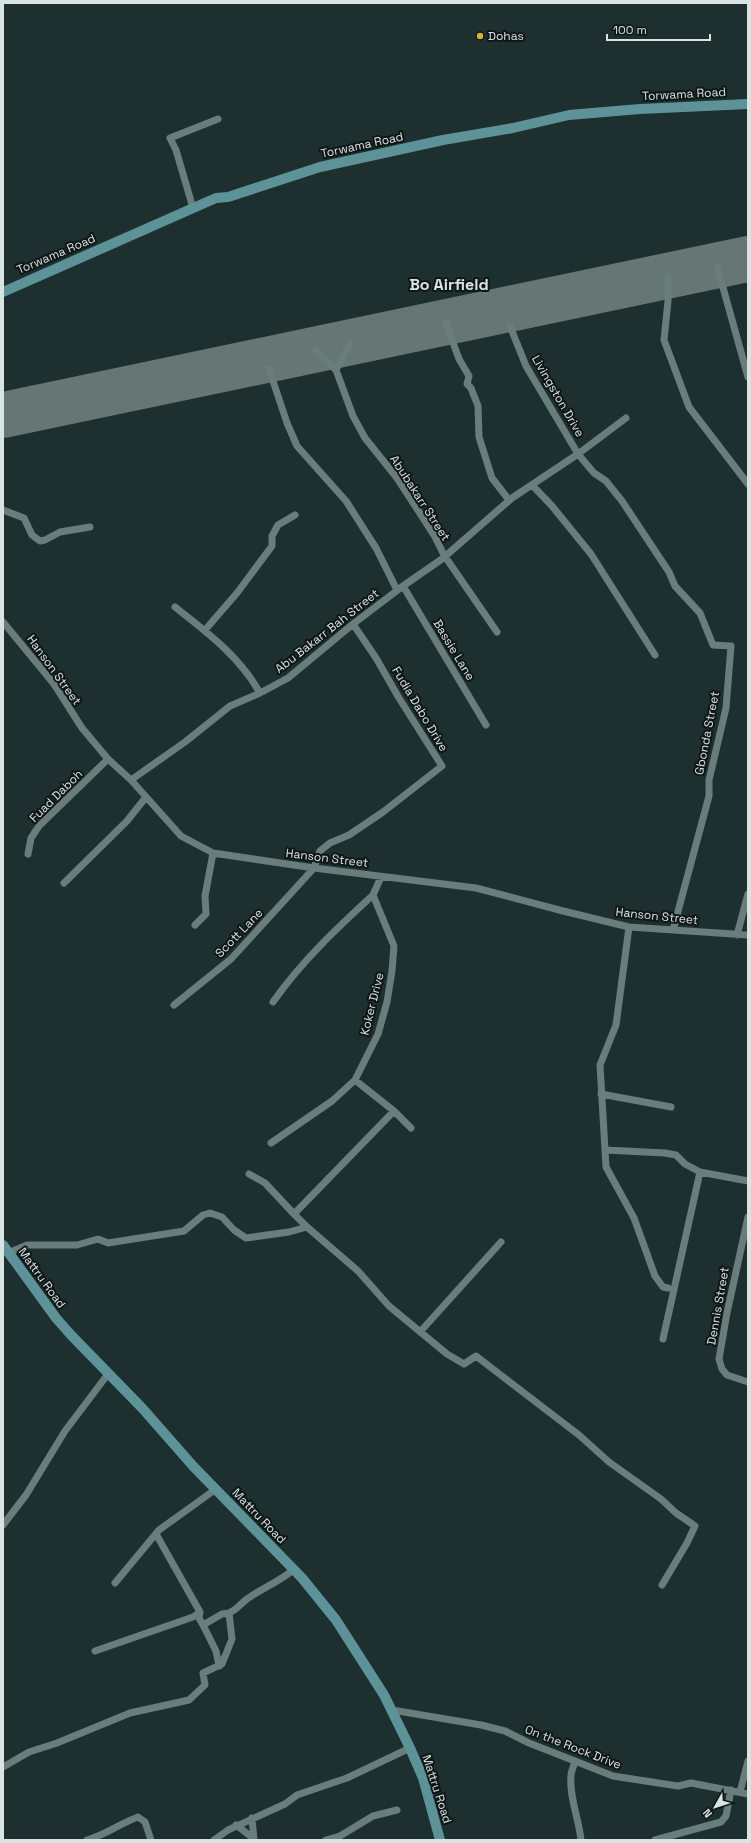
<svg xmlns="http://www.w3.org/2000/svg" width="751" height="1843" viewBox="0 0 751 1843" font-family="'Space Grotesk',sans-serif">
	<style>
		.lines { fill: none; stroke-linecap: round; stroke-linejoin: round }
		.runway { stroke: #667674; stroke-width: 46 }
		.minor { stroke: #697e7c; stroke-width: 7 }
		.secondary { stroke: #5d9398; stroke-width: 10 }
		.poi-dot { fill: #dcb233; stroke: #0e1616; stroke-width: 1.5 }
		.labels { text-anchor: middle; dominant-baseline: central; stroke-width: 4; stroke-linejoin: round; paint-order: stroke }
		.poi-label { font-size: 12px; fill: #d8e3e2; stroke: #0e1616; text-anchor: start }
		.street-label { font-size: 12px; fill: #d8e3e2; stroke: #0e1616 }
		.district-label { font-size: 16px; font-weight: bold; fill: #d8e3e2; stroke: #0e1616 }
	</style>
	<rect width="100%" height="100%" fill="#1d302f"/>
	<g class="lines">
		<path class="runway" d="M 3,415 L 748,259"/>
		<path class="minor" d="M 193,208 L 176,150 L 170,138 L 218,119
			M 717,266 L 748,377
			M 668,276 L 668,301 L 664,340 L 689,407 L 748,484
			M 446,323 L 459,359 L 469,376 L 467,384 L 471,388 L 478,406 L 479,437 L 492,478 L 509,500
			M 510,326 L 526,366 L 578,454 L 594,473 L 606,481 L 622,501 L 669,572 L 675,586 L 700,613 L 713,645 L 731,646 L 726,708 L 709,780 L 709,796 L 673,930
			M 316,350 L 336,370 L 350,343
			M 269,369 L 287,423 L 297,446 L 346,501 L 376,548 L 397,590
			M 336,370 L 353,416 L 365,438 L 397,478 L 434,535 L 444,555 L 497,632
			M 532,485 L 552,506 L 591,554 L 655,655
			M 3,510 L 24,518 L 32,535 L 40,541 L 45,540 L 60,532 L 90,527
			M 403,586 L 486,725
			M 175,607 C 207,632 240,657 260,693
			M 3,622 L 54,684 L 82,728 L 108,759 L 131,780 L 181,836 L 213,853 L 314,868 L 476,888 L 563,911 L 629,927 L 748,935
			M 205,630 L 237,593 L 272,546 L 272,536 L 278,525 L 295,515
			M 131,780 L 185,742 L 230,706 L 260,693 L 288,678 L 353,624 L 403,586 L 442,559 L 512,498 L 578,454 L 626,418
			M 28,854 L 31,838 L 39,826 L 108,759
			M 64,883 L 127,821 L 146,797
			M 195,925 L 206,914 L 205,896 L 213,853
			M 629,927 L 616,1025 L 600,1065 L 606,1167 L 634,1218 L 655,1276 L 663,1287 L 668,1288
			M 737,935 L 748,894
			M 273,1002 C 301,962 337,928 373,895
			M 174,1005 L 231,959 L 314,868 L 320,851 L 330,843 L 349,835 L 383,812 L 442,766 L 399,698 L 376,658 L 353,624
			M 355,1080 L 394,1111 L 411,1128
			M 601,1094 L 671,1107
			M 271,1143 L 332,1101 L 355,1080 L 378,1034 L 387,1002 L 392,971 L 394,946 L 373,895 L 381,877
			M 605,1150 L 665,1153 L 676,1155 L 685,1164 L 700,1172 L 748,1181
			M 249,1174 L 265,1183 L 294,1214
			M 748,1217 L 727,1313 L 719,1359 L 722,1369 L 727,1375 L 748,1382
			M 307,1227 L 358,1271 L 389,1306 L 447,1354 L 464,1364 L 476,1356 L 579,1435 L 609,1462 L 661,1499 L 676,1513 L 695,1526 L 687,1543 L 662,1585
			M 8,1253 L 27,1245 L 77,1245 L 98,1239 L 108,1243 L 184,1231 L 203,1215 L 210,1213 L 222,1217 L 234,1230 L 246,1238 L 289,1232 L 307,1227 L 294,1214 L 394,1111
			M 420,1332 L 501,1242
			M 663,1339 L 700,1172
			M 3,1525 L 26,1495 L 65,1431 L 108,1374
			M 156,1534 L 200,1612
			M 115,1583 L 159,1530 L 216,1489
			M 203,1625 L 216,1651 L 219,1666
			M 95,1651 L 193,1617 L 200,1612 L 199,1618 L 203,1625 L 222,1614 L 229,1613
			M 392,1710 L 481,1725 L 505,1731 L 529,1743 L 613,1776 L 678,1786 L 691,1783 L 748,1794
			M 575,1761 C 574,1766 571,1771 571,1776 C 569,1797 579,1819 581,1840
			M 3,1767 L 29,1752 L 57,1743 L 130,1713 L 189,1700 L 205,1685 L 203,1673 L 222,1664 L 232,1639 L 229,1613 C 237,1610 241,1603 247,1599 C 262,1588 279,1582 293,1570
			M 740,1792 L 748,1761
			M 252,1818 L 254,1840
			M 236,1825 L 253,1838
			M 87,1840 C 107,1834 119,1824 138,1817 L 145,1822 L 151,1840
			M 214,1840 L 228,1830 L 285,1804 L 297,1795 L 347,1778 L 410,1748
			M 326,1840 L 340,1836 L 373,1816 L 397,1810
			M 655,1840 L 721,1822 L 726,1816 L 731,1790"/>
		<path class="secondary" d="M 3,292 L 216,198 L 228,197 L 320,167 L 443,140 L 513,128 L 569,115 L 640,109 L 748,104
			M 3,1245 L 56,1318 L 71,1335 L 143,1409 L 193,1466 L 302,1578 L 336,1620 L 384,1695 L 410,1748 L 423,1778 L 440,1840"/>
	</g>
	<circle class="poi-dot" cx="480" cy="36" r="4"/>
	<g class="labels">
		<g class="poi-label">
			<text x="488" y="36">Dohas</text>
		</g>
		<g class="street-label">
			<text transform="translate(684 94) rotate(-3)">Torwama Road</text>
			<text transform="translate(362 145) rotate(-12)">Torwama Road</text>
			<text transform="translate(56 254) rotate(-23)">Torwama Road</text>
			<text transform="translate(558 396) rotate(60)">Livingston Drive</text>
			<text transform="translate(420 498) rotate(57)">Abubakarr Street</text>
			<text transform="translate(327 631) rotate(-38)">Abu Bakarr Bah Street</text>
			<text transform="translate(454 650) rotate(59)">Bassie Lane</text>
			<text transform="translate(54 670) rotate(54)">Hanson Street</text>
			<text transform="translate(420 709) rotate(59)">Fudia Dabo Drive</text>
			<text transform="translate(707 733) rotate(-79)">Gbonda Street</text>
			<text transform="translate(56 796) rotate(-45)">Fuad Daboh</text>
			<text transform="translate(327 858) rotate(7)">Hanson Street</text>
			<text transform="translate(657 916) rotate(6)">Hanson Street</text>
			<text transform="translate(239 933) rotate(-46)">Scott Lane</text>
			<text transform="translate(372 1004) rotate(-76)">Koker Drive</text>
			<text transform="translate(42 1278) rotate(54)">Mattru Road</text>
			<text transform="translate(718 1306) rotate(-80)">Dennis Street</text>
			<text transform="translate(259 1516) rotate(46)">Mattru Road</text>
			<text transform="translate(573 1747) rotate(21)">On the Rock Drive</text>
			<text transform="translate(437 1789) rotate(72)">Mattru Road</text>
		</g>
		<g class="district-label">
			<text x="449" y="284">Bo Airfield</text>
		</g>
	</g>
	<rect width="751" height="1843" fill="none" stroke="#d8e3e2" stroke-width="8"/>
	<g transform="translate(715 1807) rotate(231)" stroke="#0e1616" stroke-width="3" paint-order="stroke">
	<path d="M0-3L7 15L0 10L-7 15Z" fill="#d8e3e2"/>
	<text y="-6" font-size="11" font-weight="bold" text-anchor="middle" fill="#d8e3e2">N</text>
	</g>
	<path d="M607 34v6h103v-6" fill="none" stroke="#d8e3e2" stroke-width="2"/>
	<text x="613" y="34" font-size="12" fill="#d8e3e2" stroke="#0e1616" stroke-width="3" paint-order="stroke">100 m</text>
</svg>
